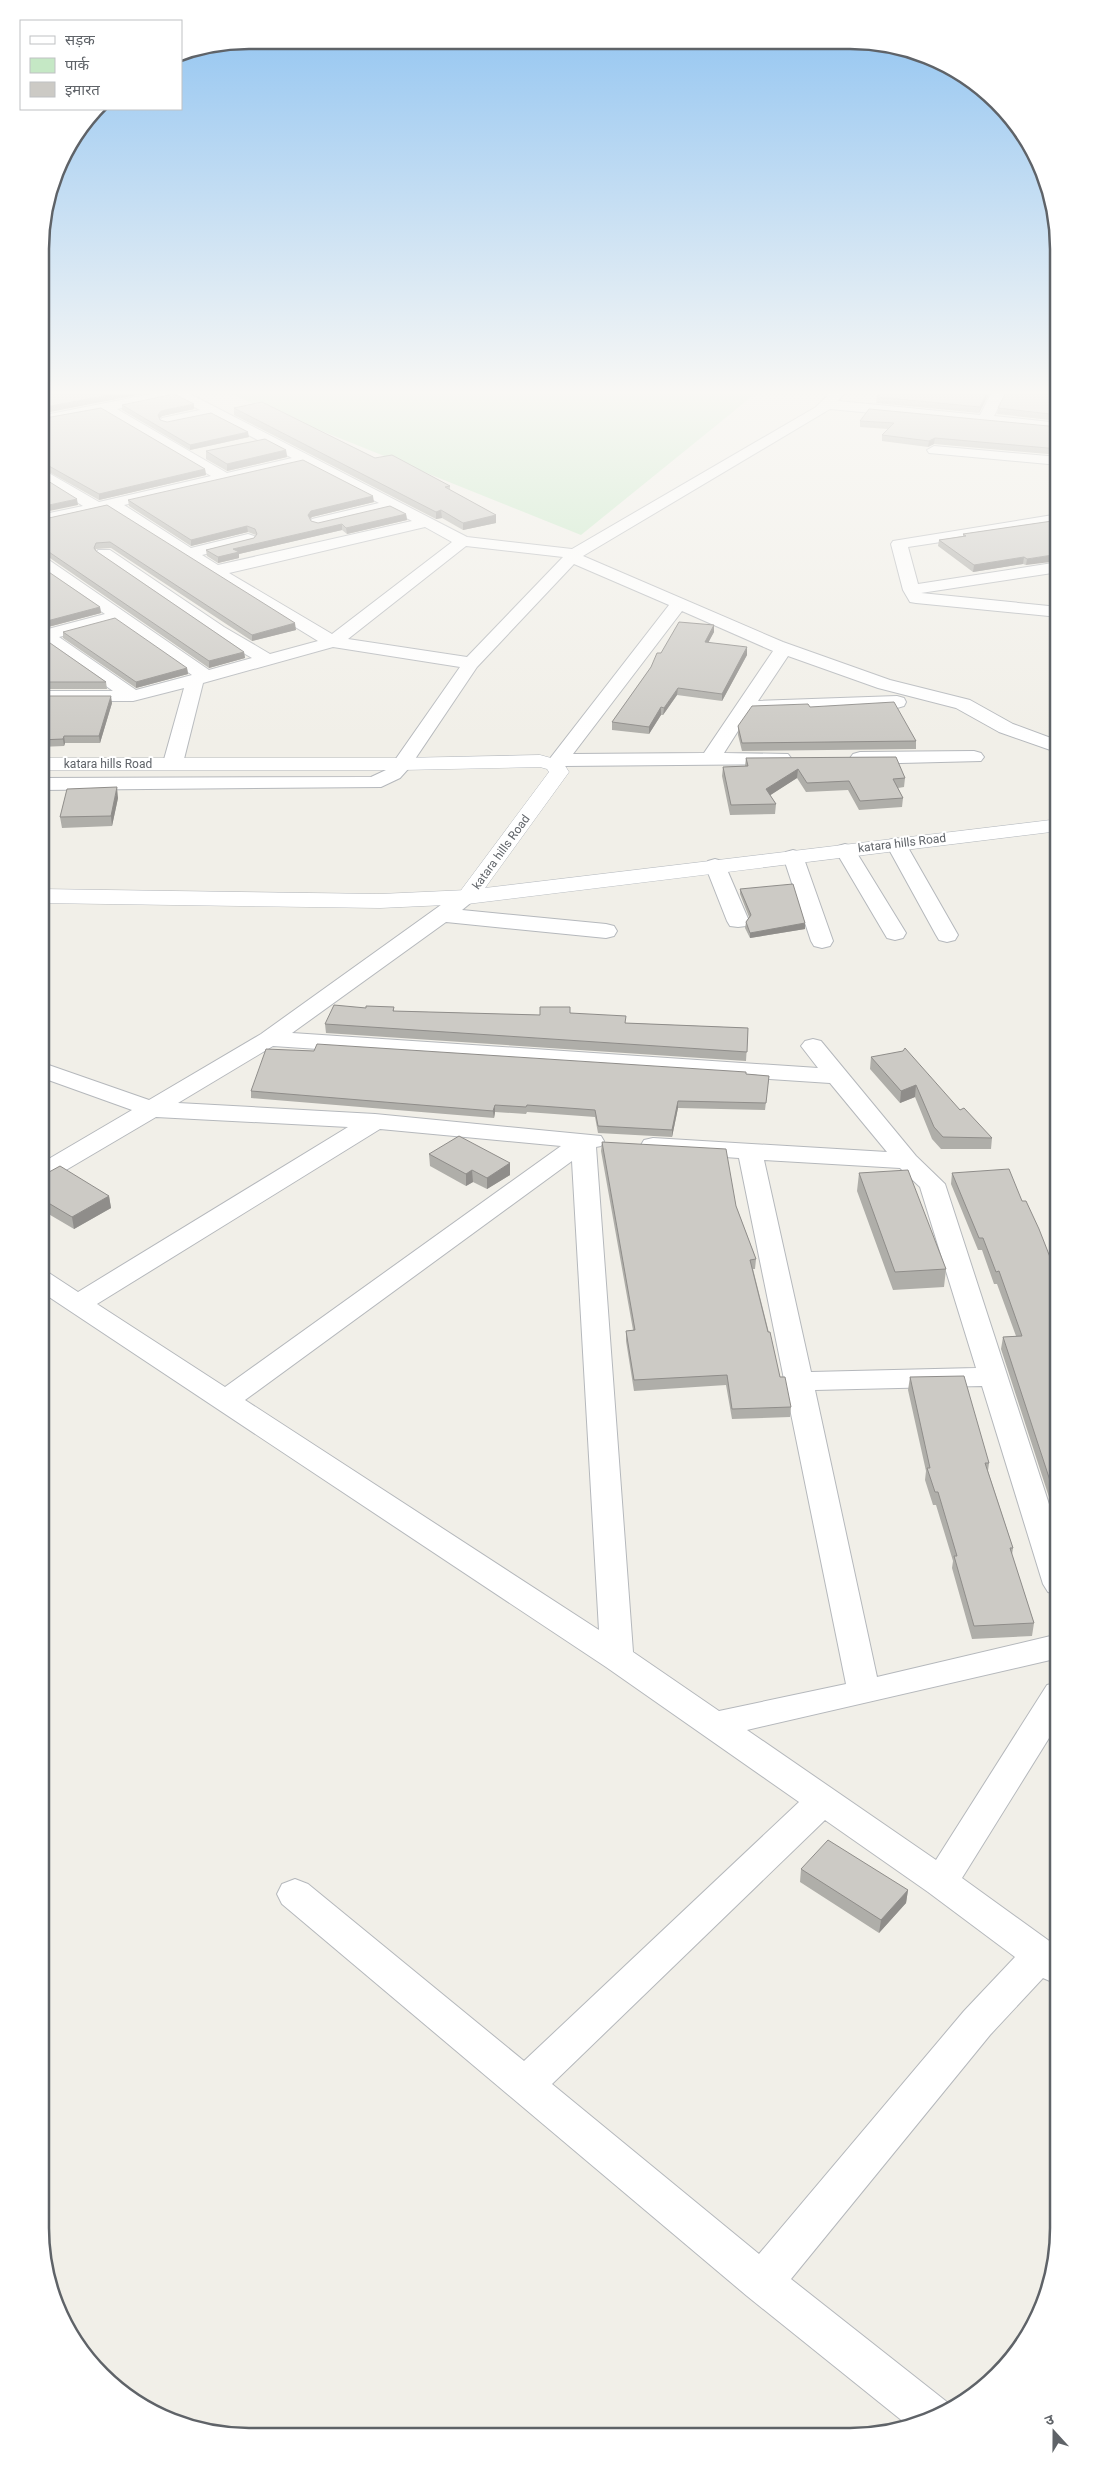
<svg xmlns="http://www.w3.org/2000/svg" width="1099" height="2477" viewBox="0 0 1099 2477" font-family="Roboto,'Noto Sans Devanagari',sans-serif">
	<style>
		.green { fill: #c5e8c5 }
		.lines { fill: none; stroke-linecap: round; stroke-linejoin: round }
		.minor-casing { stroke: #b5b8bc; stroke-width: 2 }
		.tertiary-casing { stroke: #b5b8bc; stroke-width: 1 }
		.secondary-casing { stroke: #b6babf; stroke-width: 1 }
		.minor { fill: #fff; fill-rule: evenodd }
		.tertiary { fill: #fff; fill-rule: evenodd }
		.secondary { fill: #fff; fill-rule: evenodd }
		.wall { fill: #afaea9 }
		.shaded-wall { fill: #8f8d8a }
		.building { fill: #cccac5; stroke: #8f8d8a }
		.labels { text-anchor: middle; dominant-baseline: central; stroke-width: 4; stroke-linejoin: round; paint-order: stroke }
		.far-street-label { font-size: 12px; fill: #5f6368; stroke: #fff }
		.rim { fill: none; stroke: #5f6368; stroke-width: 2.5 }
	</style>
	<rect width="100%" height="100%" fill="#f1efe8"/>
	<path class="green" d="M 230,394 L 755,394 L 581,535 Z"/>
	<g class="lines">
		<defs>
			<path id="minor" d="M 151,394 L 190,394 L 467,537 L 572,549 L 816,407 L 829,394 L 844,394 L 838,401 L 980,415 L 991,394 L 1005,394 L 994,416 L 1059,423 L 1059,431 L 830,409 L 583,556 L 783,642 L 890,680 L 970,700 L 1013,724 L 1059,741 L 1059,753 L 999,732 L 956,708 L 878,688 L 788,656 L 758,701 L 897,696 L 904,698 L 906,702 L 904,706 L 897,708 L 750,712 L 724,753 L 788,754 L 791,758 L 788,762 L 781,764 L 564,766 L 555,771 L 548,769 L 545,765 L 548,761 L 669,605 L 574,564 L 477,667 L 409,768 L 400,778 L 381,787 L 40,790 L 40,778 L 371,777 L 386,770 L 395,760 L 460,667 L 333,647 L 203,683 L 183,763 L 180,767 L 166,767 L 163,763 L 184,688 L 133,701 L 40,701 L 40,691 L 113,691 L 40,639 L 40,626 L 48,629 L 105,614 L 40,569 L 40,556 L 46,558 L 209,670 L 252,658 L 212,635 L 98,556 L 96,553 L 98,550 L 110,550 L 224,627 L 270,654 L 318,641 L 209,574 L 108,509 L 40,525 L 40,515 L 83,506 L 40,479 L 40,468 L 99,502 L 211,476 L 102,412 L 40,424 L 40,416 ZM 175,397 L 200,410 L 162,418 L 160,421 L 162,424 L 167,425 L 212,416 L 292,458 L 227,473 L 117,409 ZM 304,464 L 379,503 L 312,519 L 310,522 L 312,525 L 318,527 L 391,510 L 412,521 L 218,565 L 202,555 L 254,542 L 256,539 L 254,536 L 248,534 L 191,548 L 124,505 ZM 425,527 L 452,542 L 332,634 L 229,573 ZM 466,546 L 563,557 L 467,657 L 348,639 ZM 682,611 L 773,651 L 704,753 L 573,754 ZM 116,622 L 192,675 L 136,690 L 59,637 Z
				M 934,446 L 1059,457 L 1059,465 L 929,453 L 927,450 Z
				M 1059,514 L 1059,524 L 908,547 L 918,584 L 1059,562 L 1059,572 L 921,593 L 1059,607 L 1059,617 L 916,603 L 910,602 L 903,590 L 891,544 L 893,541 Z
				M 974,751 L 981,753 L 984,757 L 981,761 L 860,764 L 853,762 L 850,758 L 853,754 L 860,752 Z
				M 896,838 L 903,840 L 906,844 L 958,935 L 955,940 L 947,942 L 939,940 L 936,935 L 886,844 L 889,840 Z
				M 845,844 L 852,846 L 855,850 L 906,933 L 903,938 L 895,940 L 887,938 L 884,933 L 835,850 L 838,846 Z
				M 793,850 L 800,852 L 803,856 L 833,941 L 830,946 L 822,948 L 814,946 L 811,941 L 783,856 L 786,852 Z
				M 715,859 L 722,861 L 725,865 L 749,921 L 746,926 L 738,927 L 730,926 L 727,921 L 705,865 L 708,861 Z
				M 467,891 L 475,892 L 478,897 L 462,910 L 606,924 L 614,926 L 617,931 L 614,936 L 606,938 L 446,922 L 292,1033 L 818,1068 L 801,1046 L 805,1041 L 813,1039 L 821,1041 L 916,1156 L 945,1184 L 1059,1535 L 1059,1595 L 1048,1592 L 1043,1584 L 982,1386 L 815,1390 L 877,1677 L 1059,1634 L 1059,1658 L 747,1730 L 936,1860 L 1047,1685 L 1059,1682 L 1059,1722 L 962,1878 L 1059,1948 L 1059,1985 L 1043,1978 L 990,2035 L 791,2279 L 947,2402 L 950,2409 L 910,2427 L 747,2296 L 282,1904 L 277,1894 L 282,1884 L 295,1879 L 308,1884 L 524,2061 L 799,1802 L 606,1667 L 40,1291 L 40,1271 L 49,1273 L 78,1292 L 348,1127 L 156,1117 L 49,1180 L 40,1183 L 40,1164 L 132,1110 L 40,1077 L 40,1062 L 149,1100 L 261,1034 L 459,892 ZM 273,1046 L 830,1083 L 887,1152 L 653,1138 L 644,1140 L 641,1145 L 644,1150 L 653,1152 L 739,1158 L 846,1684 L 719,1711 L 633,1652 L 596,1147 L 601,1146 L 604,1141 L 601,1136 L 375,1114 L 178,1103 ZM 380,1129 L 561,1146 L 225,1387 L 97,1304 ZM 764,1160 L 900,1168 L 920,1187 L 976,1368 L 811,1372 ZM 572,1161 L 599,1630 L 245,1400 ZM 825,1820 L 928,1892 L 1015,1957 L 964,2011 L 759,2254 L 552,2084 Z"/>
			<path id="tertiary" d="M 40,889 L 380,894 L 467,890 L 475,892 L 478,897 L 475,902 L 467,904 L 380,908 L 40,903 Z"/>
			<path id="secondary" d="M 540,755 L 562,761 L 569,772 L 485,888 L 1059,819 L 1059,831 L 467,904 L 459,902 L 456,897 L 549,772 L 547,769 L 540,767 L 402,770 L 40,770 L 40,758 L 402,758 Z"/>
		</defs>
		<use href="#minor" class="minor-casing"/>
		<use href="#tertiary" class="tertiary-casing"/>
		<use href="#secondary" class="secondary-casing"/>
		<use href="#minor" class="minor"/>
		<use href="#tertiary" class="tertiary"/>
		<use href="#secondary" class="secondary"/>
	</g>
	<path class="wall" d="M 989,394 L 979,413 L 876,403 L 877,397 Z
		M 1059,394 L 1059,421 L 997,414 L 998,408 Z
		M 122,405 L 194,409 L 162,416 L 159,419 L 160,420 L 167,422 L 249,437 L 190,450 L 122,410 Z
		M 234,408 L 375,458 L 450,486 L 450,490 L 496,515 L 496,523 L 463,530 L 442,518 L 436,519 L 234,415 Z
		M 40,419 L 205,469 L 206,475 L 99,500 L 40,467 Z
		M 860,421 L 1059,427 L 1059,455 L 934,444 L 928,447 L 882,441 L 882,435 L 888,429 L 860,427 Z
		M 286,450 L 287,457 L 227,471 L 206,459 L 206,451 Z
		M 128,500 L 374,502 L 312,517 L 310,519 L 311,521 L 318,523 L 406,514 L 407,520 L 347,534 L 342,530 L 239,554 L 239,558 L 218,563 L 207,556 L 206,550 L 254,538 L 256,535 L 248,532 L 191,546 L 129,506 Z
		M 107,505 L 296,630 L 252,641 L 111,548 L 96,549 L 96,551 L 244,652 L 245,658 L 209,668 L 47,556 L 40,555 L 40,520 Z
		M 1059,520 L 1026,565 L 1023,564 L 973,572 L 938,546 L 939,540 L 963,536 L 963,534 Z
		M 40,566 L 100,607 L 101,613 L 48,627 L 40,624 Z
		M 714,625 L 714,632 L 708,642 L 747,655 L 722,701 L 677,695 L 663,715 L 661,715 L 649,734 L 612,730 L 612,722 L 661,653 Z
		M 63,632 L 187,668 L 188,674 L 136,688 L 63,638 Z
		M 40,636 L 106,682 L 107,689 L 40,689 Z
		M 40,696 L 112,703 L 100,743 L 65,743 L 64,746 L 40,747 Z
		M 810,707 L 916,741 L 916,749 L 742,751 L 738,735 L 738,726 Z
		M 746,758 L 905,778 L 904,787 L 898,788 L 903,798 L 902,807 L 859,810 L 848,790 L 806,792 L 797,778 L 770,795 L 776,804 L 775,814 L 730,815 L 722,776 L 723,767 L 745,766 Z
		M 118,798 L 112,826 L 62,828 L 60,817 Z
		M 740,889 L 805,923 L 805,929 L 750,938 L 745,928 L 746,922 L 749,917 L 740,894 Z
		M 394,1007 L 394,1011 L 540,1015 L 570,1013 L 626,1023 L 748,1028 L 746,1061 L 326,1033 L 325,1024 L 366,1008 Z
		M 871,1057 L 960,1110 L 992,1138 L 991,1149 L 941,1149 L 932,1139 L 915,1097 L 900,1103 L 870,1069 Z
		M 746,1074 L 769,1076 L 765,1110 L 678,1108 L 672,1137 L 598,1133 L 595,1117 L 527,1112 L 526,1114 L 495,1112 L 494,1118 L 251,1098 L 251,1091 Z
		M 602,1142 L 736,1206 L 756,1259 L 755,1269 L 753,1269 L 780,1377 L 791,1407 L 790,1417 L 732,1419 L 726,1385 L 634,1391 L 626,1341 L 626,1331 L 633,1330 L 601,1151 Z
		M 429,1154 L 510,1163 L 510,1175 L 487,1189 L 473,1182 L 466,1186 L 430,1166 Z
		M 859,1173 L 946,1269 L 944,1287 L 893,1290 L 857,1191 Z
		M 952,1173 L 1022,1201 L 1059,1280 L 1059,1528 L 1001,1349 L 1003,1337 L 1016,1336 L 997,1284 L 994,1284 L 982,1250 L 978,1250 L 951,1184 Z
		M 40,1177 L 109,1196 L 111,1208 L 74,1229 L 40,1209 Z
		M 910,1377 L 989,1463 L 988,1471 L 1013,1548 L 1012,1555 L 1034,1623 L 1032,1636 L 972,1639 L 952,1568 L 953,1561 L 936,1505 L 933,1505 L 925,1480 L 926,1471 L 908,1390 Z
		M 801,1869 L 908,1890 L 906,1903 L 879,1933 L 800,1882 Z"/>
	<path class="shaded-wall" d="M 114,394 L 142,394 L 40,414 L 40,408 Z
		M 986,394 L 989,394 L 979,413 L 980,407 Z
		M 194,404 L 194,409 L 162,416 L 158,420 L 158,415 L 161,411 Z
		M 248,432 L 249,437 L 190,450 L 190,445 Z
		M 935,438 L 934,444 L 928,447 L 929,441 Z
		M 286,450 L 287,457 L 227,471 L 227,464 Z
		M 205,469 L 206,475 L 99,500 L 99,494 Z
		M 373,496 L 374,502 L 312,517 L 308,521 L 308,515 L 311,511 Z
		M 77,499 L 78,505 L 40,513 L 40,507 Z
		M 441,510 L 442,518 L 436,519 L 436,512 Z
		M 406,514 L 407,520 L 347,534 L 346,528 Z
		M 496,515 L 496,523 L 463,530 L 463,523 Z
		M 342,524 L 342,530 L 239,554 L 239,558 L 218,563 L 218,557 L 233,549 Z
		M 247,526 L 248,532 L 191,546 L 191,540 Z
		M 1059,554 L 1059,561 L 1026,565 L 1027,559 Z
		M 1024,557 L 1023,564 L 973,572 L 974,565 Z
		M 100,607 L 101,613 L 48,627 L 47,621 Z
		M 295,623 L 296,630 L 252,641 L 252,635 Z
		M 714,625 L 714,632 L 705,649 L 705,642 Z
		M 747,647 L 747,655 L 722,701 L 722,694 Z
		M 244,652 L 245,658 L 209,668 L 209,661 Z
		M 187,668 L 188,674 L 136,688 L 136,682 Z
		M 678,688 L 677,695 L 663,715 L 664,708 Z
		M 111,696 L 112,703 L 100,743 L 99,736 Z
		M 661,707 L 661,715 L 649,734 L 649,727 Z
		M 64,736 L 65,743 L 64,746 L 63,739 Z
		M 798,769 L 797,778 L 766,798 L 766,789 Z
		M 117,787 L 118,798 L 112,826 L 111,816 Z
		M 805,923 L 805,929 L 750,938 L 750,933 Z
		M 916,1085 L 915,1097 L 900,1103 L 901,1091 Z
		M 678,1101 L 678,1108 L 672,1137 L 672,1130 Z
		M 495,1105 L 495,1112 L 494,1118 L 493,1111 Z
		M 510,1163 L 510,1175 L 487,1189 L 487,1178 Z
		M 472,1170 L 473,1182 L 466,1186 L 466,1174 Z
		M 109,1196 L 111,1208 L 74,1229 L 72,1217 Z
		M 908,1890 L 906,1903 L 879,1933 L 881,1920 Z"/>
	<path class="building" d="M 40,394 L 114,394 L 40,408 Z
		M 174,394 L 194,404 L 161,411 L 158,415 L 160,420 L 167,422 L 211,413 L 248,432 L 190,445 L 122,405 Z
		M 879,394 L 986,394 L 980,407 L 877,397 Z
		M 1005,394 L 1059,394 L 1059,415 L 998,408 Z
		M 262,402 L 375,458 L 392,455 L 450,486 L 445,487 L 496,515 L 463,523 L 441,510 L 436,512 L 234,408 Z
		M 101,408 L 205,469 L 99,494 L 40,461 L 40,419 Z
		M 869,409 L 1059,427 L 1059,449 L 935,438 L 929,441 L 882,435 L 894,423 L 860,421 Z
		M 265,439 L 286,450 L 227,464 L 206,451 Z
		M 303,460 L 373,496 L 311,511 L 308,515 L 311,521 L 318,523 L 390,506 L 406,514 L 346,528 L 342,524 L 233,549 L 239,552 L 218,557 L 206,550 L 254,538 L 257,534 L 255,529 L 247,526 L 191,540 L 128,500 Z
		M 40,476 L 77,499 L 40,507 Z
		M 107,505 L 295,623 L 252,635 L 110,542 L 96,543 L 94,548 L 96,551 L 244,652 L 209,661 L 46,550 L 40,549 L 40,520 Z
		M 1059,520 L 1059,554 L 1027,559 L 1024,557 L 974,565 L 939,540 L 966,536 L 963,534 Z
		M 40,566 L 100,607 L 47,621 L 40,618 Z
		M 115,618 L 187,668 L 136,682 L 63,632 Z
		M 679,622 L 714,625 L 705,642 L 747,647 L 722,694 L 678,688 L 664,708 L 661,707 L 649,727 L 612,722 L 651,667 L 657,653 L 661,653 Z
		M 40,636 L 106,682 L 40,682 Z
		M 40,696 L 111,696 L 99,736 L 64,736 L 63,739 L 40,740 Z
		M 894,702 L 916,741 L 742,743 L 738,726 L 752,706 L 808,704 L 810,707 Z
		M 896,757 L 905,778 L 893,779 L 903,798 L 860,801 L 849,781 L 807,783 L 798,769 L 766,789 L 776,804 L 731,805 L 723,767 L 748,766 L 746,758 Z
		M 117,787 L 111,816 L 60,817 L 67,789 Z
		M 793,884 L 805,923 L 750,933 L 746,922 L 751,915 L 740,889 Z
		M 334,1005 L 366,1008 L 366,1006 L 394,1007 L 393,1011 L 540,1015 L 540,1007 L 570,1007 L 570,1013 L 626,1016 L 625,1023 L 748,1028 L 747,1052 L 325,1024 Z
		M 317,1044 L 746,1072 L 746,1074 L 769,1076 L 766,1103 L 678,1101 L 672,1130 L 598,1126 L 595,1110 L 527,1105 L 526,1107 L 495,1105 L 493,1111 L 251,1091 L 266,1049 L 314,1051 Z
		M 905,1048 L 960,1110 L 964,1108 L 992,1138 L 943,1137 L 934,1127 L 916,1085 L 901,1091 L 871,1057 L 903,1051 Z
		M 459,1136 L 510,1163 L 487,1178 L 472,1170 L 466,1174 L 429,1154 Z
		M 602,1142 L 726,1149 L 736,1206 L 756,1259 L 750,1260 L 768,1332 L 770,1332 L 780,1377 L 785,1377 L 791,1407 L 732,1409 L 727,1375 L 634,1380 L 626,1331 L 635,1330 Z
		M 60,1166 L 109,1196 L 72,1217 L 40,1198 L 40,1177 Z
		M 1009,1169 L 1022,1201 L 1026,1201 L 1039,1229 L 1059,1280 L 1059,1335 L 1055,1335 L 1059,1344 L 1059,1508 L 1003,1337 L 1022,1336 L 999,1271 L 996,1272 L 983,1238 L 979,1238 L 952,1173 Z
		M 908,1170 L 946,1269 L 895,1272 L 859,1173 Z
		M 964,1376 L 989,1463 L 985,1463 L 1013,1548 L 1010,1548 L 1034,1623 L 974,1626 L 954,1556 L 957,1556 L 938,1492 L 935,1492 L 927,1468 L 930,1468 L 910,1377 Z
		M 828,1840 L 908,1890 L 881,1920 L 801,1869 Z"/>
	<linearGradient id="sky" x2="0" y2="1"><stop stop-color="#8fc3f1"/><stop offset="0.53" stop-color="#f9f8f5"/><stop offset="1" stop-color="#f9f8f5" stop-opacity="0"/></linearGradient>
	<rect width="1099" height="741" fill="url(#sky)"/>
	<g class="labels">
		<g class="far-street-label">
			<text x="108" y="764">katara hills Road</text>
			<text transform="translate(902 843) rotate(-7)">katara hills Road</text>
			<text transform="translate(501 852) rotate(-54)">katara hills Road</text>
		</g>
	</g>
	<path d="M0 0H1099V2477H0ZM249 49H850A200 200 0 0 1 1050 249V2228A200 200 0 0 1 850 2428H249A200 200 0 0 1 49 2228V249A200 200 0 0 1 249 49Z" fill="#fff" fill-rule="evenodd"/>
	<path class="rim" d="M249 49H850A200 200 0 0 1 1050 249V2228A200 200 0 0 1 850 2428H249A200 200 0 0 1 49 2228V249A200 200 0 0 1 249 49Z"/>
	<rect x="20" y="20" width="162" height="90" fill="#ffffff" stroke="#bfc1c3"/>
	<rect x="30" y="36" width="25" height="8" fill="#ffffff" stroke="#bfc1c3"/>
	<text x="65" y="45" font-size="15" fill="#5f6368">सड़क</text>
	<rect x="30" y="58" width="25" height="15" fill="#c5e8c5" stroke="#bfc1c3"/>
	<text x="65" y="70" font-size="15" fill="#5f6368">पार्क</text>
	<rect x="30" y="82" width="25" height="15" fill="#cccac5" stroke="#bfc1c3"/>
	<text x="65" y="95" font-size="15" fill="#5f6368">इमारत</text>
	<g transform="translate(1054 2432) rotate(339)" stroke="#ffffff" stroke-width="4" paint-order="stroke">
	<path d="M0-4L9 19L0 12L-9 19Z" fill="#5f6368"/>
	<text y="-8" font-size="14" font-weight="bold" text-anchor="middle" fill="#5f6368">उ</text>
	</g>
</svg>
